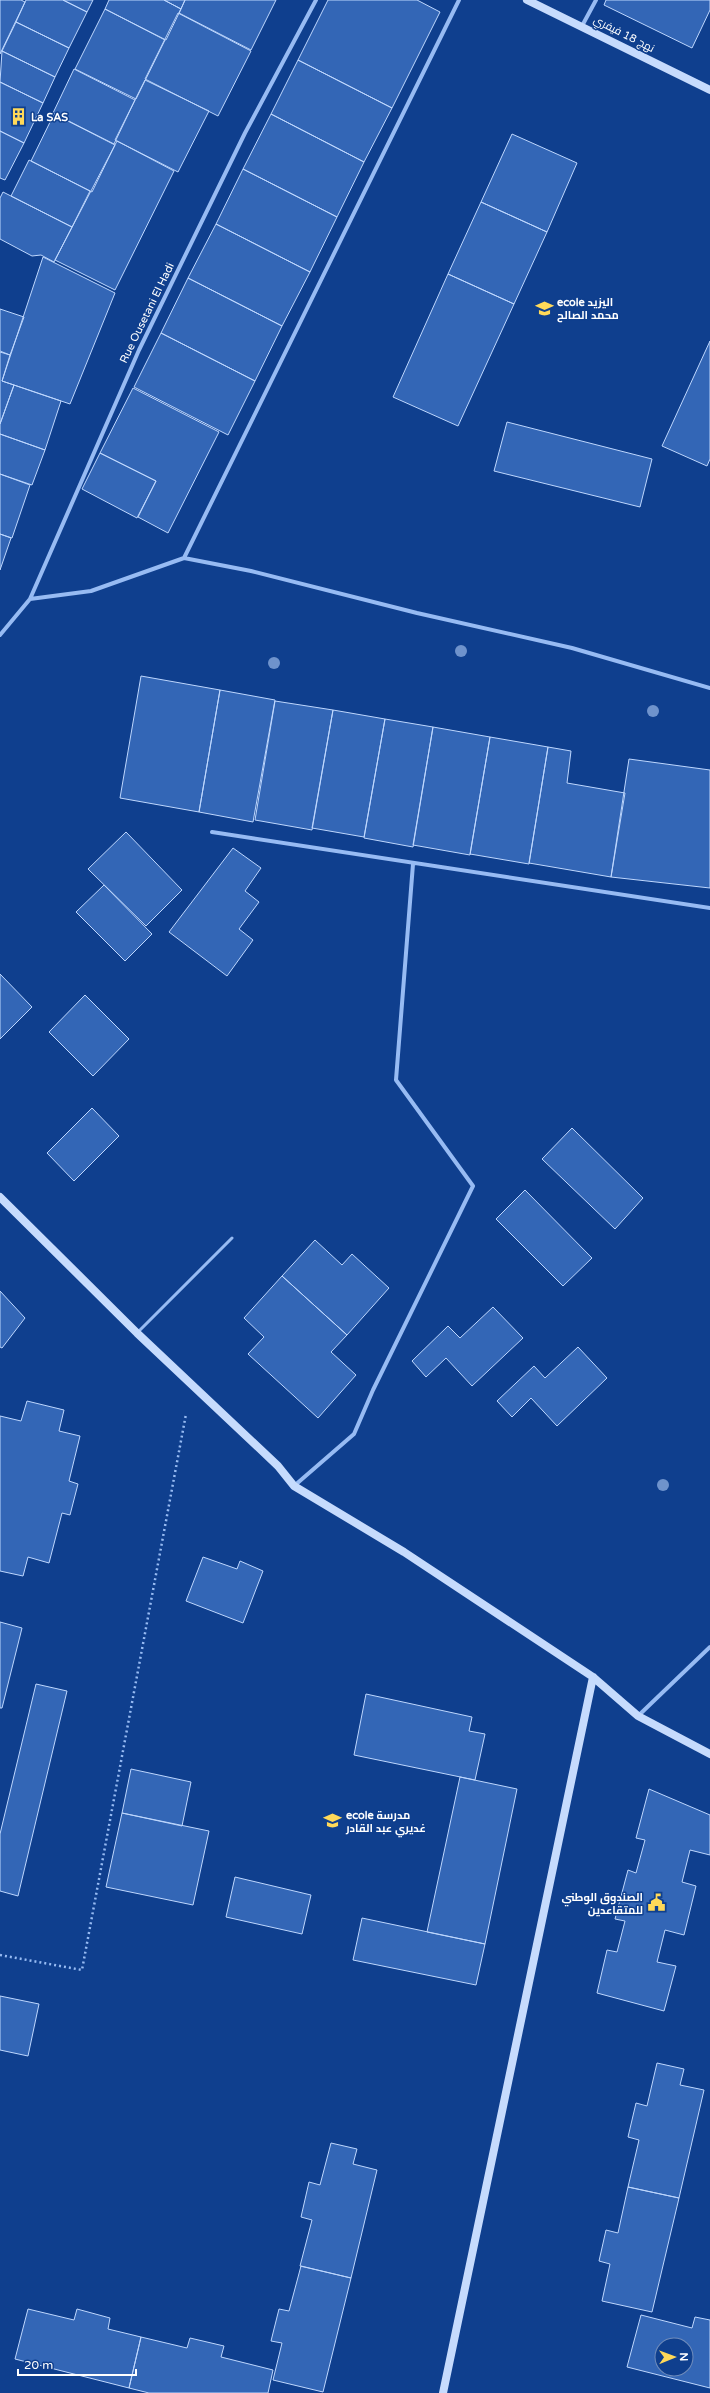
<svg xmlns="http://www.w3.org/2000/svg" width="710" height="2393" viewBox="0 0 710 2393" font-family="'Varela Round',Cairo,sans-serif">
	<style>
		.building { fill: #3366b6; stroke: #bed7fe; fill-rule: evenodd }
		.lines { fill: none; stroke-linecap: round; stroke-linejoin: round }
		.path { stroke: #97bbf3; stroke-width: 2.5; stroke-dasharray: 2 3; stroke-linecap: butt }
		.lane { stroke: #97bbf3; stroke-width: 3 }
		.street { stroke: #97bbf3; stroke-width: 4 }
		.secondary { stroke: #c6dbfd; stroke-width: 8 }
		.tree { fill: #6f93cc }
		.labels { text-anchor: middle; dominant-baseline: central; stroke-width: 3; stroke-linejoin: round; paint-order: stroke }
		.street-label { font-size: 11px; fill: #fff; stroke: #0f3f8e }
		.poi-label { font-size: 11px; font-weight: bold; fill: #fff; stroke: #0f3f8e; text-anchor: start }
	</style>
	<rect width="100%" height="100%" fill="#0f3f8e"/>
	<path class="building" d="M 0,0 L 21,0 L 25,2 L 0,54 Z
		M 26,0 L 63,0 L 87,12 L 69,48 L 16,22 Z
		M 63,0 L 93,0 L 87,12 Z
		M 109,0 L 164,0 L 181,9 L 166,40 L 105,9 Z
		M 164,0 L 185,0 L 181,9 Z
		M 185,0 L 276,0 L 251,50 L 179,13 Z
		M 328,0 L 417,0 L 440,12 L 392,108 L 298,60 Z
		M 606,0 L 710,0 L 710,10 L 692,48 L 604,5 Z
		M 105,9 L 165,40 L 136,99 L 75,69 Z
		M 178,13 L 251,51 L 218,116 L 145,79 Z
		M 16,22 L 69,48 L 55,77 L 2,51 Z
		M 2,51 L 55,77 L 43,103 L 0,82 Z
		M 298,60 L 392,108 L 364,162 L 271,114 Z
		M 74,69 L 135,100 L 114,144 L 53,113 Z
		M 145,80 L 209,111 L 178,172 L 115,140 Z
		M 0,82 L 43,103 L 24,143 L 0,131 Z
		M 54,114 L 115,145 L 92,192 L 31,161 Z
		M 271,114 L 364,162 L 337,217 L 243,169 Z
		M 0,131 L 24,143 L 5,180 L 0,178 Z
		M 512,134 L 577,163 L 547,232 L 481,202 Z
		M 117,141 L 174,171 L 115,290 L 55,260 Z
		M 29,160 L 90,191 L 72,227 L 11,196 Z
		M 243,169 L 337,217 L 310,272 L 216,224 Z
		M 3,192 L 72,227 L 54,262 L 41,255 L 32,256 L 0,239 L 0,198 Z
		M 481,202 L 547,232 L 514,304 L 448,274 Z
		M 216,224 L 310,272 L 282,326 L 188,278 Z
		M 43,257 L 115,293 L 70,404 L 2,381 Z
		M 448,274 L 514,304 L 458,426 L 393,397 Z
		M 188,278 L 282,326 L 255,381 L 161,333 Z
		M 0,309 L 24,317 L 10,355 L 0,351 Z
		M 161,333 L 255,381 L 228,435 L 134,387 Z
		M 710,341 L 710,459 L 707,466 L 662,446 Z
		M 0,352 L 10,355 L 2,381 L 14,385 L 0,424 Z
		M 14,385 L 61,401 L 45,450 L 0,434 L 0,424 Z
		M 133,388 L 219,432 L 168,533 L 138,517 L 156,481 L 100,453 Z
		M 507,422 L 652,459 L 640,507 L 494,471 Z
		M 0,434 L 45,450 L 32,485 L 0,474 Z
		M 100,453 L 156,481 L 137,518 L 82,489 Z
		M 0,474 L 30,485 L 12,538 L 0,534 Z
		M 0,534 L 11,538 L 0,570 Z
		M 141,676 L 220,690 L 199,812 L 120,798 Z
		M 220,690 L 275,700 L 253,822 L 199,812 Z
		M 275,701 L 333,710 L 312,830 L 255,820 Z
		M 333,710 L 385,719 L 364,837 L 312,828 Z
		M 385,719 L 433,727 L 413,847 L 364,838 Z
		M 433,727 L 490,737 L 470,855 L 413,845 Z
		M 490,737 L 548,747 L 529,864 L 470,854 Z
		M 548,747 L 571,751 L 567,783 L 625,793 L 611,877 L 529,863 Z
		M 629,759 L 710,770 L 710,888 L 611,877 Z
		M 126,832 L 182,890 L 146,926 L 88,869 Z
		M 233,848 L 261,868 L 245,891 L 259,902 L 239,929 L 253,940 L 227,976 L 169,932 Z
		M 104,885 L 152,934 L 125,961 L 76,912 Z
		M 0,974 L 32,1007 L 0,1039 Z
		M 85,995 L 129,1039 L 93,1076 L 49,1032 Z
		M 92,1108 L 119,1136 L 74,1181 L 47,1153 Z
		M 572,1128 L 643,1198 L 615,1229 L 542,1159 Z
		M 525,1190 L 592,1258 L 563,1286 L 496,1219 Z
		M 315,1240 L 342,1265 L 352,1254 L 389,1288 L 347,1335 L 282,1276 Z
		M 282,1276 L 347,1335 L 331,1352 L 356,1375 L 318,1418 L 248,1354 L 264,1337 L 244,1318 Z
		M 0,1291 L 25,1318 L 2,1348 L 0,1347 Z
		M 493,1307 L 523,1338 L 472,1386 L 446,1358 L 426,1377 L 412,1361 L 448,1326 L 460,1338 Z
		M 578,1347 L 607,1378 L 557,1426 L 531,1398 L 512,1417 L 497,1401 L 534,1366 L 545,1378 Z
		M 27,1401 L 64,1410 L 59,1431 L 80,1436 L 69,1481 L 78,1484 L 70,1515 L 62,1513 L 49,1563 L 28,1557 L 23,1576 L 0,1571 L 0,1416 L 21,1421 Z
		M 203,1557 L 237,1569 L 240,1561 L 263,1571 L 243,1623 L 186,1601 Z
		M 0,1622 L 22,1628 L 2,1708 L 0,1708 Z
		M 36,1684 L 67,1691 L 18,1896 L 0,1891 L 0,1834 Z
		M 366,1694 L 472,1717 L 469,1731 L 485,1734 L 475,1780 L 354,1755 Z
		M 131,1769 L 191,1782 L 182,1826 L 122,1813 Z
		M 460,1777 L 517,1789 L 485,1944 L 427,1932 Z
		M 649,1789 L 710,1815 L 710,1855 L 690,1850 L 682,1882 L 696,1886 L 684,1935 L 665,1930 L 657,1962 L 676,1966 L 664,2011 L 597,1993 L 607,1950 L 617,1952 L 625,1921 L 615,1919 L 628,1870 L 636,1873 L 645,1840 L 636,1838 Z
		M 122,1813 L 209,1831 L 193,1905 L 106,1887 Z
		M 235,1877 L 311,1895 L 302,1934 L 226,1917 Z
		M 362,1918 L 485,1944 L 476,1985 L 353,1960 Z
		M 0,1996 L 39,2004 L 28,2056 L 0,2050 Z
		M 657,2063 L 684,2069 L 680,2085 L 704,2090 L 679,2198 L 628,2187 L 639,2140 L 628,2137 L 636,2103 L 647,2106 Z
		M 331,2143 L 357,2149 L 353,2164 L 377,2170 L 351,2278 L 300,2266 L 312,2220 L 301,2217 L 309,2182 L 320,2185 Z
		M 628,2187 L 679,2198 L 652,2312 L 602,2301 L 610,2264 L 599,2261 L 606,2230 L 618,2233 Z
		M 301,2266 L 351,2278 L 323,2392 L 273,2380 L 282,2343 L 271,2341 L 279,2309 L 289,2311 Z
		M 28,2309 L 74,2320 L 77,2309 L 110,2318 L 108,2329 L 141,2337 L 129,2388 L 15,2359 Z
		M 641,2315 L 692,2328 L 695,2317 L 710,2320 L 710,2388 L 627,2367 ZM 662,2345 L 686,2345 L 686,2369 L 662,2369 Z
		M 141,2337 L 187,2348 L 190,2338 L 224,2346 L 221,2357 L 273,2370 L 268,2393 L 149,2393 L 129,2388 Z"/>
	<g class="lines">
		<path class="path" d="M 0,1955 L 82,1970 L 186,1414"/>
		<path class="lane" d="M 138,1332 L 232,1238"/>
		<path class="street" d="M 582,26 L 596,0
			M 184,558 L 459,0
			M 30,599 L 91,591 L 184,558 L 251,571 L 417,613 L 572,648 L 710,688
			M 0,635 L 30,599 L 139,350 L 245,133 L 316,0
			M 212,832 L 710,908
			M 294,1486 L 354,1434 L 373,1390 L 473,1186 L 396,1080 L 413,864
			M 638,1716 L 710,1647"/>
		<path class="secondary" d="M 527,0 L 710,90
			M 0,1197 L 137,1333 L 278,1466 L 294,1486 L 404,1552 L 593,1677 L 638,1716 L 710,1754
			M 443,2393 L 593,1677"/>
	</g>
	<g class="tree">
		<circle cx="461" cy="651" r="6"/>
		<circle cx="274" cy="663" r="6"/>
		<circle cx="653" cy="711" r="6"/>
		<circle cx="663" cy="1485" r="6"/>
	</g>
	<defs>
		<symbol id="building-bare" viewBox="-9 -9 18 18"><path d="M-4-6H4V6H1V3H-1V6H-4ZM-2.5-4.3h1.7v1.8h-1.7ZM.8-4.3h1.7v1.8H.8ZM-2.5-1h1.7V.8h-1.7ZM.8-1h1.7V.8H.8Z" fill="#ffd959" stroke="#0f3f8e" stroke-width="2.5" paint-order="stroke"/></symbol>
		<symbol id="school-bare" viewBox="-9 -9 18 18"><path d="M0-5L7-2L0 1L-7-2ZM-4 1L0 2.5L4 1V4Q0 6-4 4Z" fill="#ffd959" stroke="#0f3f8e" stroke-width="2.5" paint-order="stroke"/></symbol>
		<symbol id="civic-bare" viewBox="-9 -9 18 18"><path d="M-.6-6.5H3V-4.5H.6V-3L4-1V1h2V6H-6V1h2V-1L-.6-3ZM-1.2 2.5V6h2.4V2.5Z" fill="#ffd959" stroke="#0f3f8e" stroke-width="2.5" paint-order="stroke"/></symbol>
	</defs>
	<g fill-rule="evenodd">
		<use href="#building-bare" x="6" y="104" width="25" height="25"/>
		<use href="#school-bare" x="532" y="296" width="25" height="25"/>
		<use href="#school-bare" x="320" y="1808" width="25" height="25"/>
		<use href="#civic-bare" x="644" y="1890" width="25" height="25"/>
	</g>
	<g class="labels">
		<g class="street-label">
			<text transform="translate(624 34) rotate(27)">نهج 18 فيفري</text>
			<text transform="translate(147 313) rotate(-64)">Rue Ousetani El Hadi</text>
		</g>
		<g class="poi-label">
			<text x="31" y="117">La SAS</text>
			<text x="557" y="302">ecole اليزيد<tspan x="557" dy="13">محمد الصالح</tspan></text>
			<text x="346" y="1815">ecole مدرسة<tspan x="346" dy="13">غديري عبد القادر</tspan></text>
			<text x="643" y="1897" text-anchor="end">الصندوق الوطني<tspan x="643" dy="13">للمتقاعدين</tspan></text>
		</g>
	</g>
	<g transform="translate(674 2357) rotate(89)"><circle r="19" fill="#0f3f8e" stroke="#6f8cbb"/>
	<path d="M0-3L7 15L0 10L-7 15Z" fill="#ffd959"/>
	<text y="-6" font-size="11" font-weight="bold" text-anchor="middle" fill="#ffffff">N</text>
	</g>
	<path d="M18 2369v6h118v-6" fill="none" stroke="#ffffff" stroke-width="2"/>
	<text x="24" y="2369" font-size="12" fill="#ffffff" stroke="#0f3f8e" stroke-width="3" paint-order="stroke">20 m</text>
</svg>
